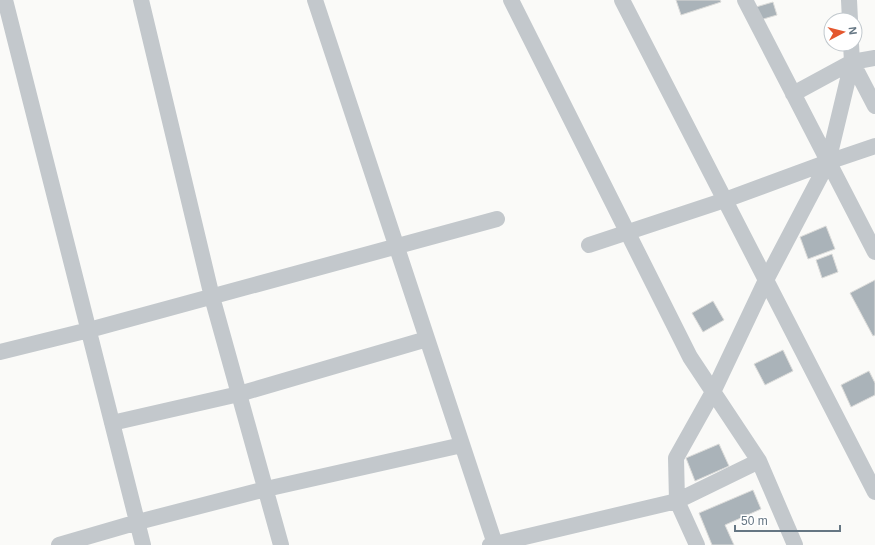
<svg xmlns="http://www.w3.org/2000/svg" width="875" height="545" viewBox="0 0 875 545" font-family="Helvetica,sans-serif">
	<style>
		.building { fill: #aab3b9; stroke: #dcdcda }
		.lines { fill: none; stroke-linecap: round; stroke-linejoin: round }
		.street { stroke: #c3c8cc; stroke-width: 16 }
	</style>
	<rect width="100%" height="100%" fill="#fafaf8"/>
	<path class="building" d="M 676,0 L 720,0 L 721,2 L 681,15 Z
		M 773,2 L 777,15 L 753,22 L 749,9 Z
		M 826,226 L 835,249 L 808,259 L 800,237 Z
		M 832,254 L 838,272 L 822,278 L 816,260 Z
		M 875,280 L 875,335 L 873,336 L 850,293 Z
		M 713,301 L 724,320 L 703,332 L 692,313 Z
		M 783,350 L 793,371 L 765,385 L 754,364 Z
		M 869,371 L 875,383 L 875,395 L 851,407 L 841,385 Z
		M 719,444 L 729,466 L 695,481 L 686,458 Z
		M 753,490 L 761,509 L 725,525 L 734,545 L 712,545 L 699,513 Z"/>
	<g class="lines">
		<path class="street" d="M 5,0 L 143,545
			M 141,0 L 212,297 L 281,545
			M 315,0 L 495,544 L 490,545
			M 511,0 L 690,357 L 759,461 L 795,545
			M 622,0 L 875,492
			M 745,0 L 875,252
			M 849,0 L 850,20
			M 851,44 L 852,62 L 875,106
			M 793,94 L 852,62 L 875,58
			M 589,245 L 725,200 L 828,162 L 875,146
			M 0,352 L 89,330 L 497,219
			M 112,423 L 239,394 L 427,339
			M 495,544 L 677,501 L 676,458 L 713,392 L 766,280 L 828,162 L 852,62
			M 59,545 L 138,522 L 266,489 L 462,445
			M 697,545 L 677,501 L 759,461"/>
	</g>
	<g transform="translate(843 32) rotate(83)"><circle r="19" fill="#ffffff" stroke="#c1c8cd"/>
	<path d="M0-3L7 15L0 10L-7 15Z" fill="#e4572e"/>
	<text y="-6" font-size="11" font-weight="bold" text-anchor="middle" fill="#657683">N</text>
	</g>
	<path d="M735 525v6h105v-6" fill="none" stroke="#657683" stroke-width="2"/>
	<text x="741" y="525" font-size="12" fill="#657683" stroke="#ffffff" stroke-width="3" paint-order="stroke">50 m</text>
</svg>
